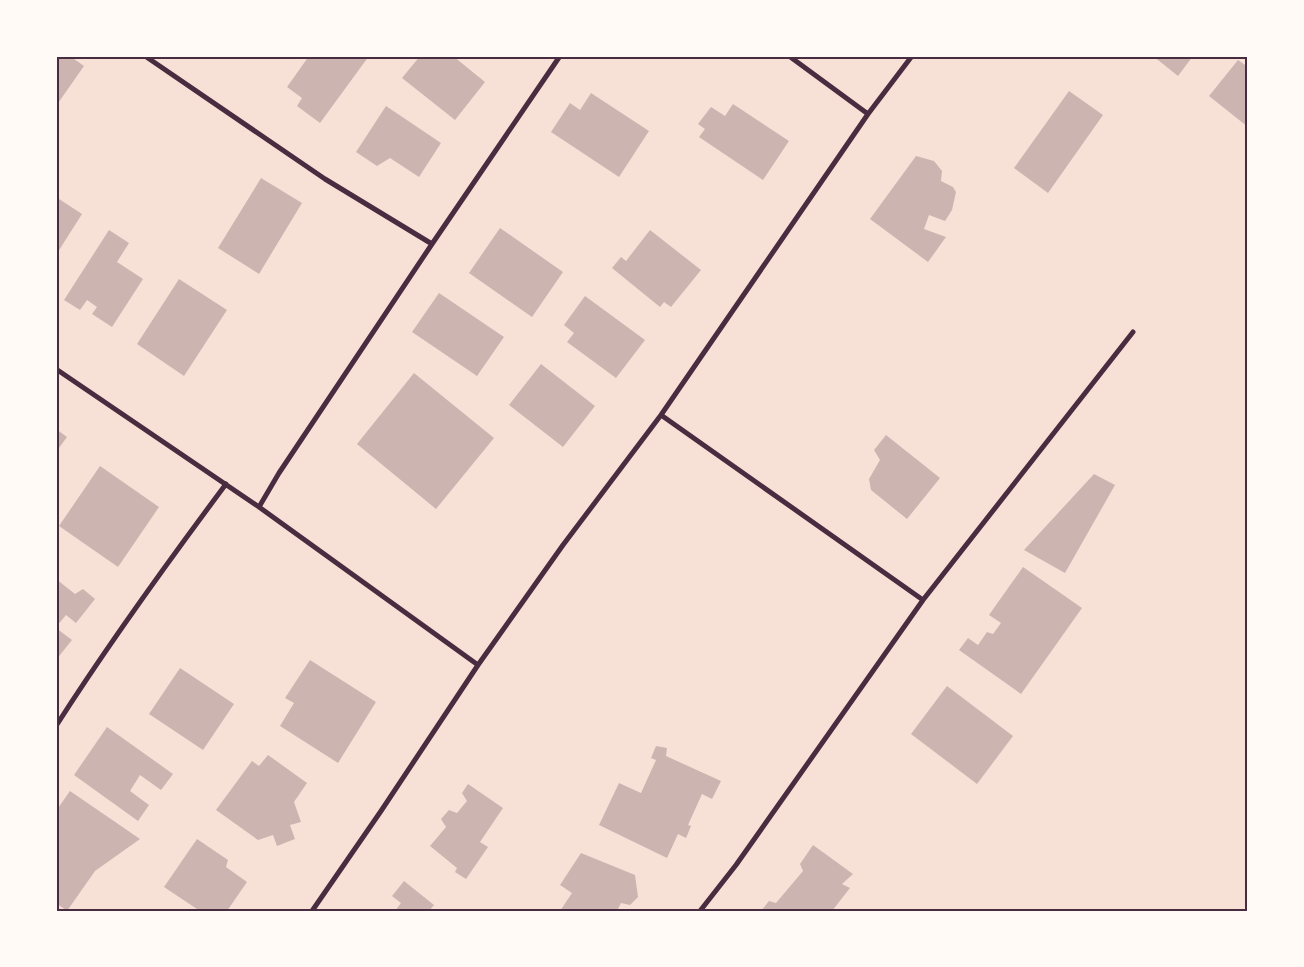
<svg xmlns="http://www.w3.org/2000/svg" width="1304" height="967" viewBox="0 0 1304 967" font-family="'Zilla Slab',serif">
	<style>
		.building { fill: #ccb4b1 }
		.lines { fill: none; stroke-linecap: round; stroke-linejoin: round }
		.minor { stroke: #4a2c40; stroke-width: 5 }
		.neatline { fill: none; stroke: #4a2c40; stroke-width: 2 }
	</style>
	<rect width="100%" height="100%" fill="#f7e1d7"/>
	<path class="building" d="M 56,56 L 70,56 L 84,66 L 56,106 Z
		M 309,56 L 369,56 L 320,123 L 297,106 L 302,98 L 287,87 Z
		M 420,56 L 453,56 L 485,82 L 455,120 L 402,78 Z
		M 1153,56 L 1193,56 L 1178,76 Z
		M 1238,60 L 1248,67 L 1248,127 L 1209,96 Z
		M 1069,91 L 1103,115 L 1048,193 L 1014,168 Z
		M 591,93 L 649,131 L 619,177 L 551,132 L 570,103 L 580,110 Z
		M 733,104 L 789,141 L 763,180 L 699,137 L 705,129 L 698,124 L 711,107 L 725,116 Z
		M 386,106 L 441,143 L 419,177 L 390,158 L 377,166 L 356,152 Z
		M 916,156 L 934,161 L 942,171 L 941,181 L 953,187 L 956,192 L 952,210 L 945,221 L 929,215 L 924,229 L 946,237 L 928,262 L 870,219 Z
		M 261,178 L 302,203 L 259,274 L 218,248 Z
		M 56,197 L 82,214 L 56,255 Z
		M 500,228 L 563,272 L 532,317 L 469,273 Z
		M 109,230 L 129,243 L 117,262 L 143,279 L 112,327 L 92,314 L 97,307 L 87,300 L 80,310 L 64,300 Z
		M 650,230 L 701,270 L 671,307 L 664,302 L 660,307 L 612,268 L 621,257 L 626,261 Z
		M 179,279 L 227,310 L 184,376 L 137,344 Z
		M 439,293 L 504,337 L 477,376 L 412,332 Z
		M 585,296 L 645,340 L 616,378 L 567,342 L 574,333 L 564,325 Z
		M 541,364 L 595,406 L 563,447 L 509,405 Z
		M 414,373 L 494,438 L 436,509 L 357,444 Z
		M 56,429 L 67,437 L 56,452 Z
		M 886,435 L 940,478 L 907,519 L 871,490 L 869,479 L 880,460 L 874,450 Z
		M 100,466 L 159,507 L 118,567 L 59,526 Z
		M 1094,474 L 1115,485 L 1065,573 L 1024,550 Z
		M 1023,567 L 1082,608 L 1021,694 L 959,650 L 968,638 L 978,645 L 987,632 L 993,634 L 1001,623 L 989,615 Z
		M 56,579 L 75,594 L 83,589 L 95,599 L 76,623 L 66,615 L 56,627 Z
		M 56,628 L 72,640 L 56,660 Z
		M 310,660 L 376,702 L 338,763 L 280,726 L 294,703 L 285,698 Z
		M 180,668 L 234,704 L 203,750 L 149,714 Z
		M 947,686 L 1013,736 L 977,784 L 911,734 Z
		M 107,727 L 173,774 L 161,790 L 140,775 L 130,791 L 149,805 L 138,821 L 74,775 Z
		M 656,746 L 667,748 L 666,756 L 721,781 L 712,799 L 702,794 L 688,825 L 691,826 L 686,838 L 678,834 L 667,858 L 599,825 L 619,783 L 641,793 L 656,760 L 651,758 Z
		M 268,755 L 307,783 L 294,802 L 301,822 L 290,825 L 295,839 L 277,846 L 273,835 L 258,840 L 216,810 L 252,761 L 259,766 Z
		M 468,784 L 503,808 L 480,842 L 488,847 L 466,879 L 455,872 L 457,868 L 430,846 L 446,827 L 441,819 L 449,810 L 457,813 L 467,801 L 462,793 Z
		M 70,791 L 140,839 L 95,871 L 67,911 L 56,903 L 56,811 Z
		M 197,839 L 228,860 L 226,867 L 247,882 L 227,911 L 200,911 L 164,887 Z
		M 813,845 L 853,874 L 842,884 L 850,888 L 832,911 L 761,911 L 769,901 L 776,903 L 803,871 L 800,864 Z
		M 581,853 L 635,875 L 638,897 L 630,905 L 621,903 L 617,911 L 560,911 L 572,893 L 560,885 Z
		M 404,881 L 434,905 L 429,911 L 395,911 L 401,903 L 392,896 Z"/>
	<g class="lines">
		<path class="minor" d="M 145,56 L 325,179 L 432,244
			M 789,56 L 868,114
			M 56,369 L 259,507 L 478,665
			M 661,415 L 923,600
			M 259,507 L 279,473 L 432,244 L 560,56
			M 56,726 C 109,643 167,563 226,484
			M 312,911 L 381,811 L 478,665 L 563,545 L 661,415 L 868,114 L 912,56
			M 700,911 L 736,865 L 923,600 L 1133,332"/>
	</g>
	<rect width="1304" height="967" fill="none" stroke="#fffaf5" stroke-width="115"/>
	<rect x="58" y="58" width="1188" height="852" class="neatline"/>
</svg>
